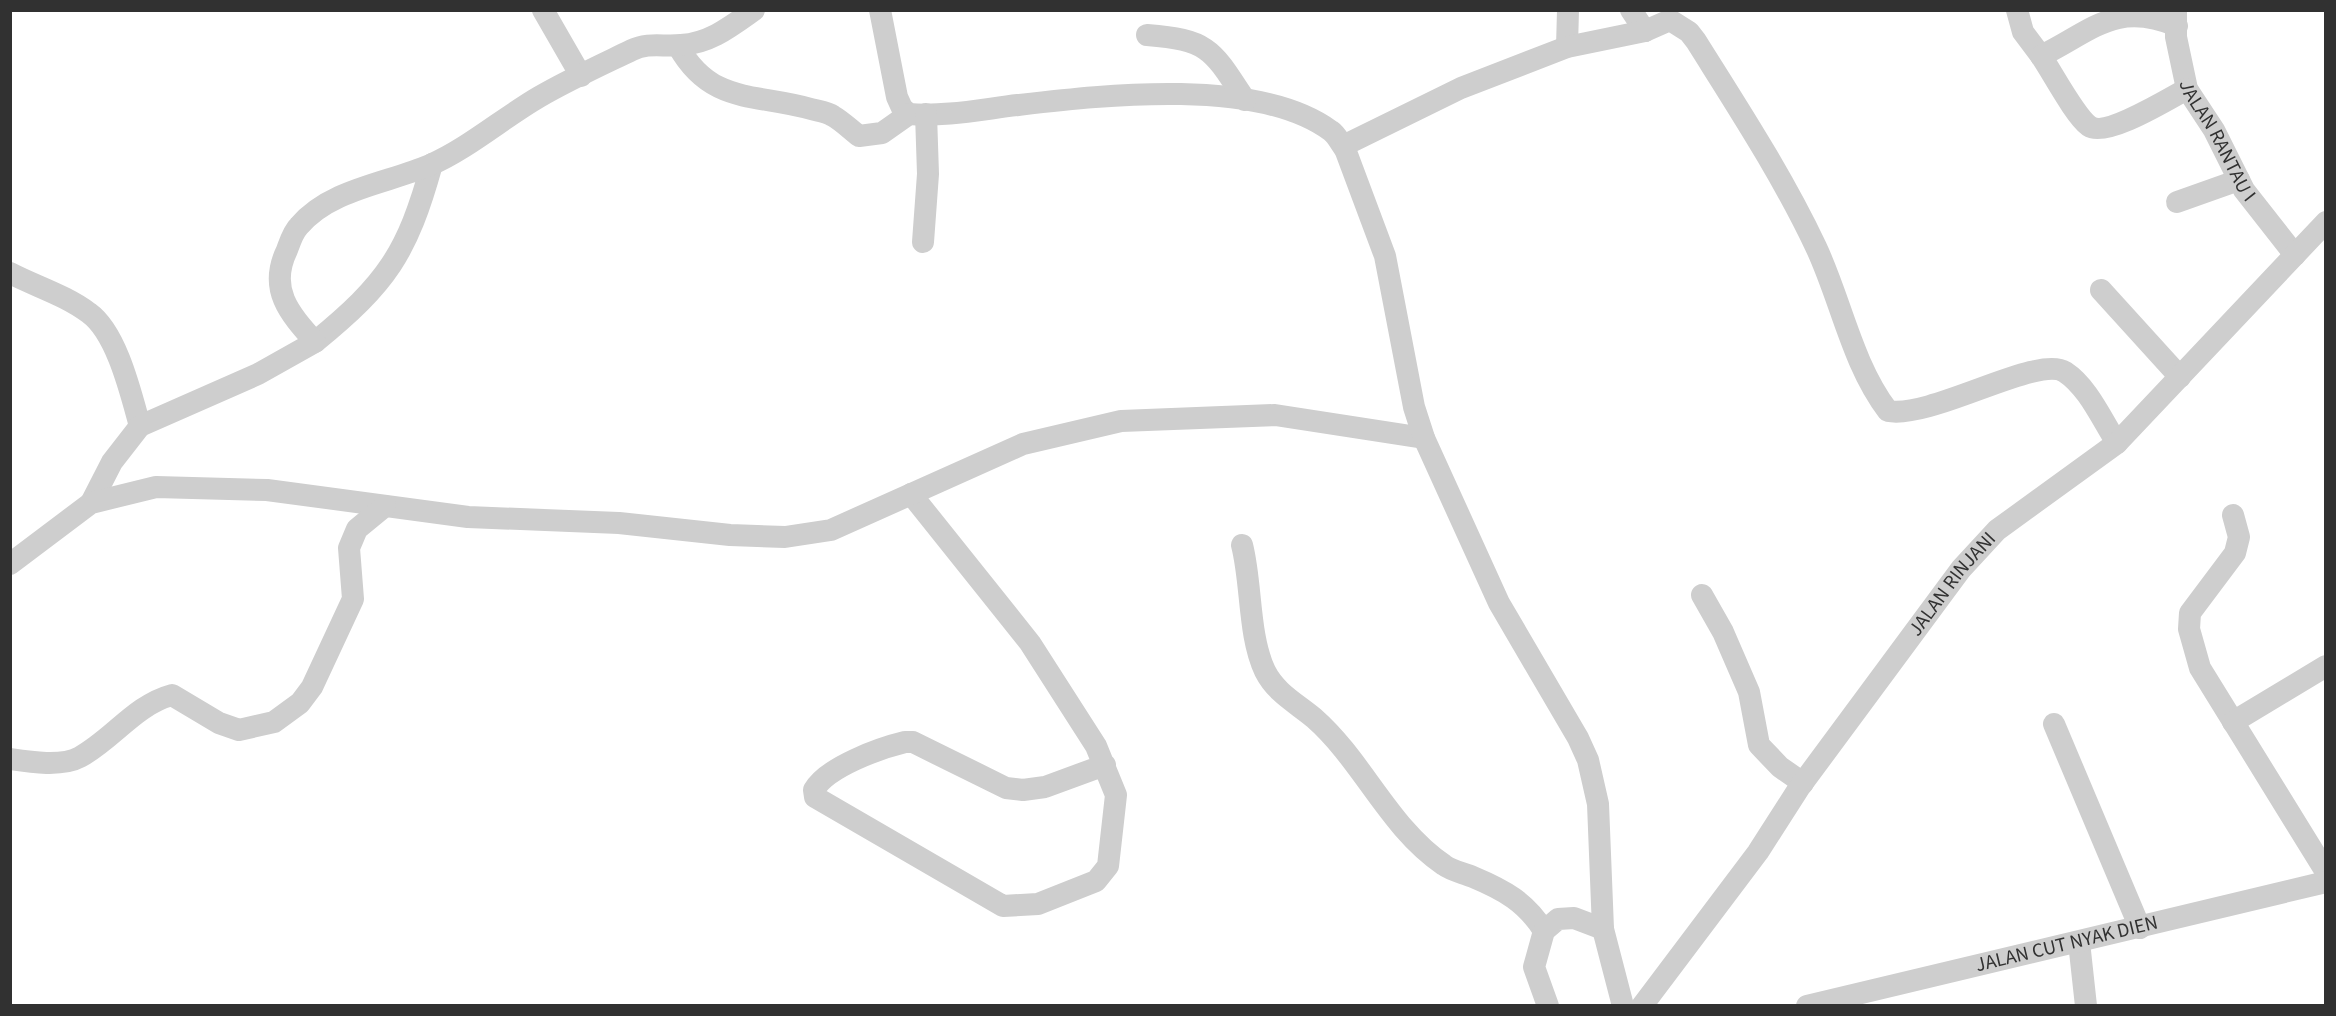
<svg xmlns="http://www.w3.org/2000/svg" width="2336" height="1016" viewBox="0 0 2336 1016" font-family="'Source Sans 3',sans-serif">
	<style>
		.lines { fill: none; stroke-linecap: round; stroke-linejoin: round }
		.minor { stroke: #cecece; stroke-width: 22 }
		.labels { text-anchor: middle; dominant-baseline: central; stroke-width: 6; stroke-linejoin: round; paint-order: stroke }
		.street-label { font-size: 20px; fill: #313131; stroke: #fff }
	</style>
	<rect width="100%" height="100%" fill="#fff"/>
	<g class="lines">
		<g class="minor">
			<path d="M 543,10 L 581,76"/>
			<path d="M 880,10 L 897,97 L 902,108 L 909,114 C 945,117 983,109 1018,105 C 1105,95 1258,77 1331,131 C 1337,135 1340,143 1345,149"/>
			<path d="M 1631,10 L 1645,31"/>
			<path d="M 2017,10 L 2023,32 L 2041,56 C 2092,31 2116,0 2177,26"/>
			<path id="s1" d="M 2176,10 L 2176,37 L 2187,89 L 2214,130 L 2244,190 L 2295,255"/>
			<path d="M 1147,35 C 1209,40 1212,49 1245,100"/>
			<path d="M 678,46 C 711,105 755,93 811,109 C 818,111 827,112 833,116 C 842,121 851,130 859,136 L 882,133 L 909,114"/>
			<path d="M 1567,47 L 1568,10"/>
			<path d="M 2041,56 C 2052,72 2075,116 2089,126 C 2106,138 2170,98 2187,89"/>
			<path d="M 2177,202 L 2239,180"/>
			<path d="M 923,242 L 928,174 L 926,114"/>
			<path d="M 10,273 C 37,287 65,295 89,313 C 117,333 131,394 140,426"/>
			<path d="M 2101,290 L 2180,377"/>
			<path d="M 315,342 C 387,283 407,254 432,164"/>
			<path d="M 911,494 L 1030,643 L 1096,746 L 1116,795 L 1108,866 L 1096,881 L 1038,904 L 1003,906 L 815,797 L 814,790 C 827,767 880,748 905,742 L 913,742 L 1006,788 L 1023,790 L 1045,787 L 1105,765"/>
			<path d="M 91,503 L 112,462 L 140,426 L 258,374 L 315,342 C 289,313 268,289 287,250 C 290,242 293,232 299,226 C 330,189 388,183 430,165 C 467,149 503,118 539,97 C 568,80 601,65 632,50 C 648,42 664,47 681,45 C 710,43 730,27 754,10"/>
			<path d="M 2233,515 L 2239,537 L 2235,553 L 2190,613 L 2189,629 L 2200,668 L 2326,872"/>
			<path d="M 1242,545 C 1252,584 1248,635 1265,671 C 1276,693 1296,703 1314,718 C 1363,761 1389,828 1444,865 C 1452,871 1464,873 1473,877 C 1504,890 1526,902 1544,931"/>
			<path d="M 10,564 L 91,503 L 156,487 L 267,490 L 468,517 L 619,523 L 730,535 L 785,537 L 831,530 L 1023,444 L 1121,421 L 1275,415 L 1424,438"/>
			<path d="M 1702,595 L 1723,632 L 1749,692 L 1759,745 L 1780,767 L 1803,783"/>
			<path d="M 2233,722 L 2326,666"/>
			<path d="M 2054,724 L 2140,928"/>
			<path d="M 10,759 C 30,762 62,767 80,757 C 113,739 135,705 172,695 L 219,723 L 239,730 L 274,722 L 300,703 L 312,687 L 353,599 L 349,548 L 357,529 L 385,506"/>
			<path d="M 2079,942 L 2086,1006"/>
			<path d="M 1548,1006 L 1534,967 L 1544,931 L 1558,919 L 1574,918 L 1603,929"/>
			<path d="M 1623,1006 L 1603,929 L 1598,804 L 1588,760 L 1578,738 L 1499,603 L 1424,438 L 1414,407 L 1385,256 L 1345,149 L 1349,143 L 1461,88 L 1567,47 L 1645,31 L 1670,20 L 1689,32 L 1696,41 C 1738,108 1782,175 1816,247 C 1841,300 1852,364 1888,411 C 1932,419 2038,354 2065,372 C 2088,387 2102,420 2117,443"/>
			<path id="s2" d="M 1642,1006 L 1758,852 L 1799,788 L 1961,569 L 1997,530 L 2117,443 L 2326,222"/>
			<path id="s3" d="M 1807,1006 L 2326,882"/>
		</g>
	</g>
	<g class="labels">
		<g class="street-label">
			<text stroke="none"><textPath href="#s1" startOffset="140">JALAN RANTAU I</textPath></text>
			<text stroke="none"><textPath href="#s2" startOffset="524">JALAN RINJANI</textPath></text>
			<text stroke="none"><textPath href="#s3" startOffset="267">JALAN CUT NYAK DIEN</textPath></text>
		</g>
	</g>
	<rect width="2336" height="1016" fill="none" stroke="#313131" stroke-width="24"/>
</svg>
